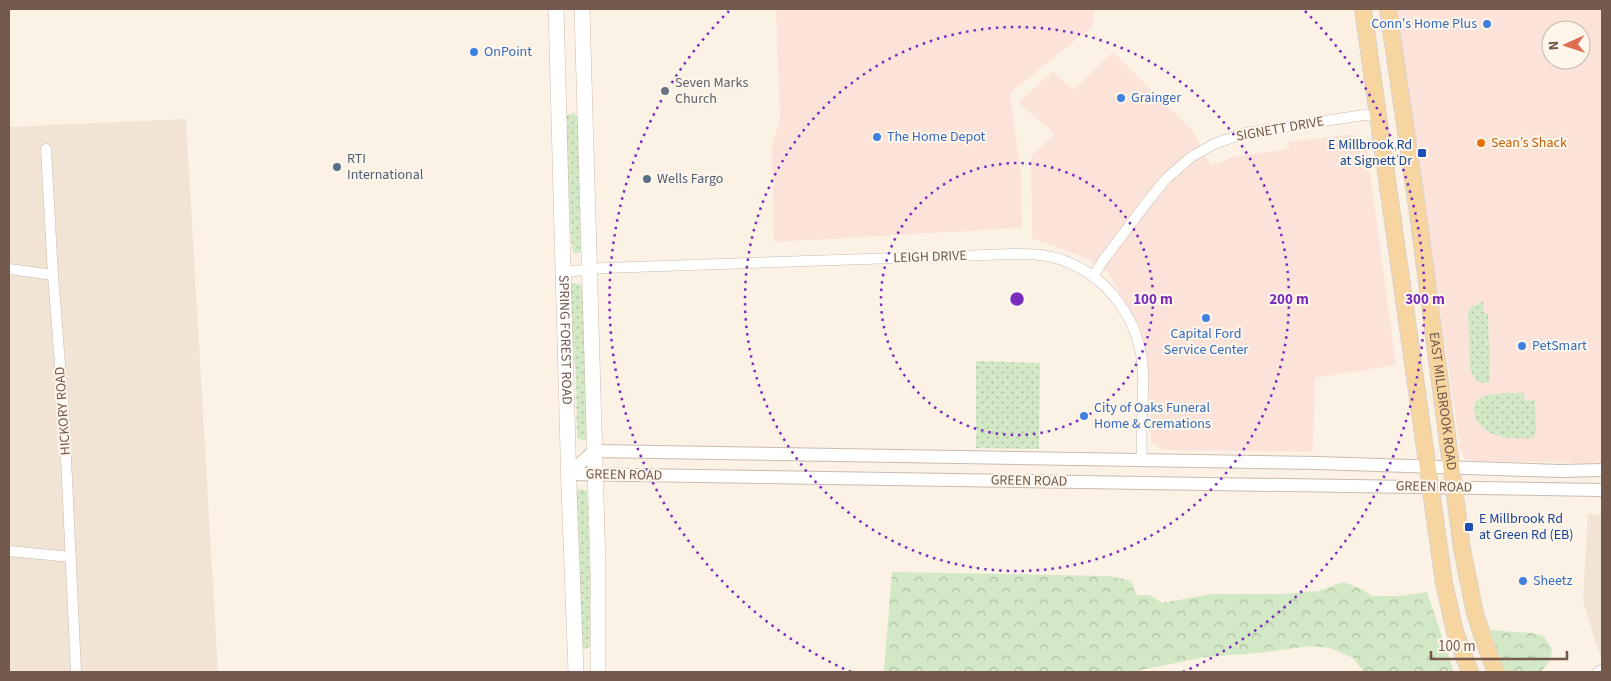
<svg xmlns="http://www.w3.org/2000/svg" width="1611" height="681" viewBox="0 0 1611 681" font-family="'Source Sans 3',sans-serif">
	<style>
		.residential { fill: #f2e4d4 }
		.commercial { fill: #fbe3da; fill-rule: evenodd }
		.green { fill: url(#green-dots) }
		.forest { fill: url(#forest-crowns) }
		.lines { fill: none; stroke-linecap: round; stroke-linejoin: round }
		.minor-casing { stroke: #ccbaac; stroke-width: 11 }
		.tertiary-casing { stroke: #ccbaac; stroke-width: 14 }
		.secondary-casing { stroke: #d1bcad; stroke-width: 16 }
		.primary-casing { stroke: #d8d1cd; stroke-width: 18 }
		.minor { stroke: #fff; stroke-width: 10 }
		.tertiary { stroke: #fff; stroke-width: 12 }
		.secondary { stroke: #fff; stroke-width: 15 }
		.primary { stroke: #f6d5a1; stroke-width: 16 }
		.ring { fill: none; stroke: #7b2cbf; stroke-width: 2.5; stroke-dasharray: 2.5 5 }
		.shop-dot { fill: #3f7fe0; stroke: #fef6eb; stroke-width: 2 }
		.worship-dot { fill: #6b7280; stroke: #fef6eb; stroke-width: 2 }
		.food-dot { fill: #e8710a; stroke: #fef6eb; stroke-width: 2 }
		.transit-dot { fill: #1a4fb4; stroke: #fef6eb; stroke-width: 2 }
		.service-dot { fill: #5c6f8a; stroke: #fef6eb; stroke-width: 2 }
		.labels { text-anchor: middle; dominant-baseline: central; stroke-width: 4; stroke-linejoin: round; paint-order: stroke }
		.shop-label { font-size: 14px; fill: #366cbe; stroke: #fef6eb; text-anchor: start }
		.worship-label { font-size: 14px; fill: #5b616d; stroke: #fef6eb; text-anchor: start }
		.street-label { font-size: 14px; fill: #73594c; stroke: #fef6eb }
		.food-label { font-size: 14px; fill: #c56008; stroke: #fef6eb; text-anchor: start }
		.transit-label { font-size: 14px; fill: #164399; stroke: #fef6eb; text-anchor: end }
		.service-label { font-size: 14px; fill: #4e5e75; stroke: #fef6eb; text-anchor: start }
		.centre { fill: #7b2cbf; stroke: #fef6eb; stroke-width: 2.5 }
		.ring-label { font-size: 15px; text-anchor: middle; font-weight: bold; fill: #7b2cbf; stroke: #fef6eb; stroke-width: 4; stroke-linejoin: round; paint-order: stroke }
	</style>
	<defs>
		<pattern id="green-dots" width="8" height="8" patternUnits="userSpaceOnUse" patternTransform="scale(1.25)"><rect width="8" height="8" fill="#d3e8c5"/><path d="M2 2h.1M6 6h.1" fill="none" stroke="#b0bfa2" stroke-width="1.8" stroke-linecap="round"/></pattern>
		<pattern id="forest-crowns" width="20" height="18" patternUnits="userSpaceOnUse" patternTransform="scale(1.25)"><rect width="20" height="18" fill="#d3e8c5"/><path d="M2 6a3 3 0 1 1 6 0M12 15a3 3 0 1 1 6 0" fill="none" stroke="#b0bfa2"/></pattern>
	</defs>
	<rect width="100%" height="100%" fill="#fbf2e5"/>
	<path class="residential" d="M 186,119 L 218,672 L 9,672 L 9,127 Z
		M 1588,514 L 1602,515 L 1602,662 L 1583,602 Z"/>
	<path class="commercial" d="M 776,9 L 1094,9 L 1093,26 L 1010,93 L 1021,173 L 1022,228 L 774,242 L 772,146 L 780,120 Z
		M 1397,9 L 1602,9 L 1602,463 L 1478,461 L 1465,459 L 1460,448 ZM 1551,30 L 1581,30 L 1581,60 L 1551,60 Z
		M 1113,52 L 1193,131 L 1211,166 L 1232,157 L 1289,149 L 1289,142 L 1352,134 L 1366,142 L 1396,365 L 1315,378 L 1313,452 L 1162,450 L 1151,442 L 1149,379 L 1142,332 L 1109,274 L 1086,258 L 1032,238 L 1031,156 L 1055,134 L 1018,103 L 1053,71 L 1073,90 Z"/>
	<path class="green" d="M 574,113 L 578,117 L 582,252 L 574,254 L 571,240 L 565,116 Z
		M 571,283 L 581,284 L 583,289 L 587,438 L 583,441 L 579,439 L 577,436 L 576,380 L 569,287 Z
		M 1481,302 L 1483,302 L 1484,313 L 1488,313 L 1490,383 L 1477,382 L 1473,376 L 1470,368 L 1468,313 L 1471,307 Z
		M 976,361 L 1040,363 L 1039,449 L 976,448 Z
		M 1524,393 L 1525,401 L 1535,400 L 1536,432 L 1533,438 C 1511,439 1481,439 1474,413 C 1473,409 1474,401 1478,399 C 1489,392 1512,393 1524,393 Z
		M 583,489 L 587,491 L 592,631 L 590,647 L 584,649 L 580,646 L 575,490 Z"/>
	<path class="forest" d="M 892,572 L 1111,576 L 1131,581 L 1136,595 L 1150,595 L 1162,603 L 1211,594 L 1281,594 L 1318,591 L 1343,582 L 1357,587 L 1373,596 L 1400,596 L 1427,592 L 1454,672 L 1364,672 L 1353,658 L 1330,648 L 1310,646 L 1258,653 L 1205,657 L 1132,672 L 890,672 L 884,671 Z
		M 1490,630 L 1531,633 L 1544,636 L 1552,649 L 1550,660 L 1541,672 L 1505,672 Z"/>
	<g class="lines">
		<defs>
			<path id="minor" d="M 46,149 L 53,275 L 64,415 L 76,672
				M 9,269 L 53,275
				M 563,272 L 604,268 L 1013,254 C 1029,254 1046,254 1062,260 C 1110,277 1140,321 1143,371 C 1144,401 1140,430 1142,460
				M 1093,277 L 1102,262 L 1148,201 L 1166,179 L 1191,157 L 1214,144 L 1245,133 L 1364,115 L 1378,116
				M 9,551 L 71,557
				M 1598,672 L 1602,670"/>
			<path id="tertiary" d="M 569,474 L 594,451 L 1318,463 L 1560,471 L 1602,470
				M 569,474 L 1602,490"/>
			<g id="secondary">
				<path id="s1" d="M 556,9 L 569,488 L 576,672"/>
				<path d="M 582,9 L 598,569 L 598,672"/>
			</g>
			<g id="primary">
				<path d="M 1363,9 L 1444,583 L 1455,632 L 1470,672"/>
				<path id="s2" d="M 1388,9 L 1417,207 L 1462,549 L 1475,613 L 1485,644 L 1496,672"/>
			</g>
		</defs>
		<use href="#minor" class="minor-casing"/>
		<use href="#tertiary" class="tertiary-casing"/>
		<use href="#secondary" class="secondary-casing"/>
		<use href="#primary" class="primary-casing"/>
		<use href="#minor" class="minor"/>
		<use href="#tertiary" class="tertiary"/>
		<use href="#secondary" class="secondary"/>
		<use href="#primary" class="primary"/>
	</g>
	<g class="ring">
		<circle cx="1017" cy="299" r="136"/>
		<circle cx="1017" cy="299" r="272"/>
		<path d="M851 672A408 408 0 0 1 729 11M1305 11A408 408 0 0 1 1183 672"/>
	</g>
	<g class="shop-dot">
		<circle cx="1487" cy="24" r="5"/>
		<circle cx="474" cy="52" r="5"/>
		<circle cx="1121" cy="98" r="5"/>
		<circle cx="877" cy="137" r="5"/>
		<circle cx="1206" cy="318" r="5"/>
		<circle cx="1522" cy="346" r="5"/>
		<circle cx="1084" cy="416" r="5"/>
		<circle cx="1523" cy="581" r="5"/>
	</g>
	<circle class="worship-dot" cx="665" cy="91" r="5"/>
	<circle class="food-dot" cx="1481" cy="143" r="5"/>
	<g class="transit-dot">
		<rect x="1417" y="148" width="10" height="10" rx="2.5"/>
		<rect x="1464" y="522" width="10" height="10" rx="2.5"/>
	</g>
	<g class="service-dot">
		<circle cx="337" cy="167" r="5"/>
		<circle cx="647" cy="179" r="5"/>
	</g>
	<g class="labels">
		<g class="shop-label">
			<text x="1477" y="24" text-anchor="end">Conn's Home Plus</text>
			<text x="484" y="52">OnPoint</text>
			<text x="1131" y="98">Grainger</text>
			<text x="887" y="137">The Home Depot</text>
			<text x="1206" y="334" text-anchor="middle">Capital Ford<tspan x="1206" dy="16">Service Center</tspan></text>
			<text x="1532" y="346">PetSmart</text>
			<text x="1094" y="408">City of Oaks Funeral<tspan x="1094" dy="16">Home &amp; Cremations</tspan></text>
			<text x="1533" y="581">Sheetz</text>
		</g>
		<g class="worship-label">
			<text x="675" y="83">Seven Marks<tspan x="675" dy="16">Church</tspan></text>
		</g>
		<g class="street-label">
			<text transform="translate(1280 129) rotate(-10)">SIGNETT DRIVE</text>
			<text transform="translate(930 257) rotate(-2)">LEIGH DRIVE</text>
			<text stroke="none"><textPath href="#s1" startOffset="331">SPRING FOREST ROAD</textPath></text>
			<text stroke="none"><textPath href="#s2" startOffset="396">EAST MILLBROOK ROAD</textPath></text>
			<text transform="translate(63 411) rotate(-94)">HICKORY ROAD</text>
			<text transform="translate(624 475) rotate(1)">GREEN ROAD</text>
			<text transform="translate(1029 481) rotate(1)">GREEN ROAD</text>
			<text transform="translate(1434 487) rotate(1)">GREEN ROAD</text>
		</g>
		<g class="food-label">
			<text x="1491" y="143">Sean’s Shack</text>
		</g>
		<g class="transit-label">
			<text x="1412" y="145">E Millbrook Rd<tspan x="1412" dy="16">at Signett Dr</tspan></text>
			<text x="1479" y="519" text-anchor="start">E Millbrook Rd<tspan x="1479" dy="16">at Green Rd (EB)</tspan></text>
		</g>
		<g class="service-label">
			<text x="347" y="159">RTI<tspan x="347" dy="16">International</tspan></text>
			<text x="657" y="179">Wells Fargo</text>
		</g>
	</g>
	<circle cx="1017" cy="299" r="8" class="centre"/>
	<g class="ring-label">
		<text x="1153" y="304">100 m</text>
		<text x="1289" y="304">200 m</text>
		<text x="1425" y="304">300 m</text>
	</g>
	<rect width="1611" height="681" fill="none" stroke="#73594c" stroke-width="20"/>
	<g transform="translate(1566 45) rotate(267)"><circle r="24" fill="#fef6eb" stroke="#c6b7ab"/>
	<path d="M0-4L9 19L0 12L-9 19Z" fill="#de6e51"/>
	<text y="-8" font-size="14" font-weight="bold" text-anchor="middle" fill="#73594c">N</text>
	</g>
	<path d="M1431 651v8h136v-8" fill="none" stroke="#73594c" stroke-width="2.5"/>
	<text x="1438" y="651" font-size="15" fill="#73594c" stroke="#fef6eb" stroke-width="4" paint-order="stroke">100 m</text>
</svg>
